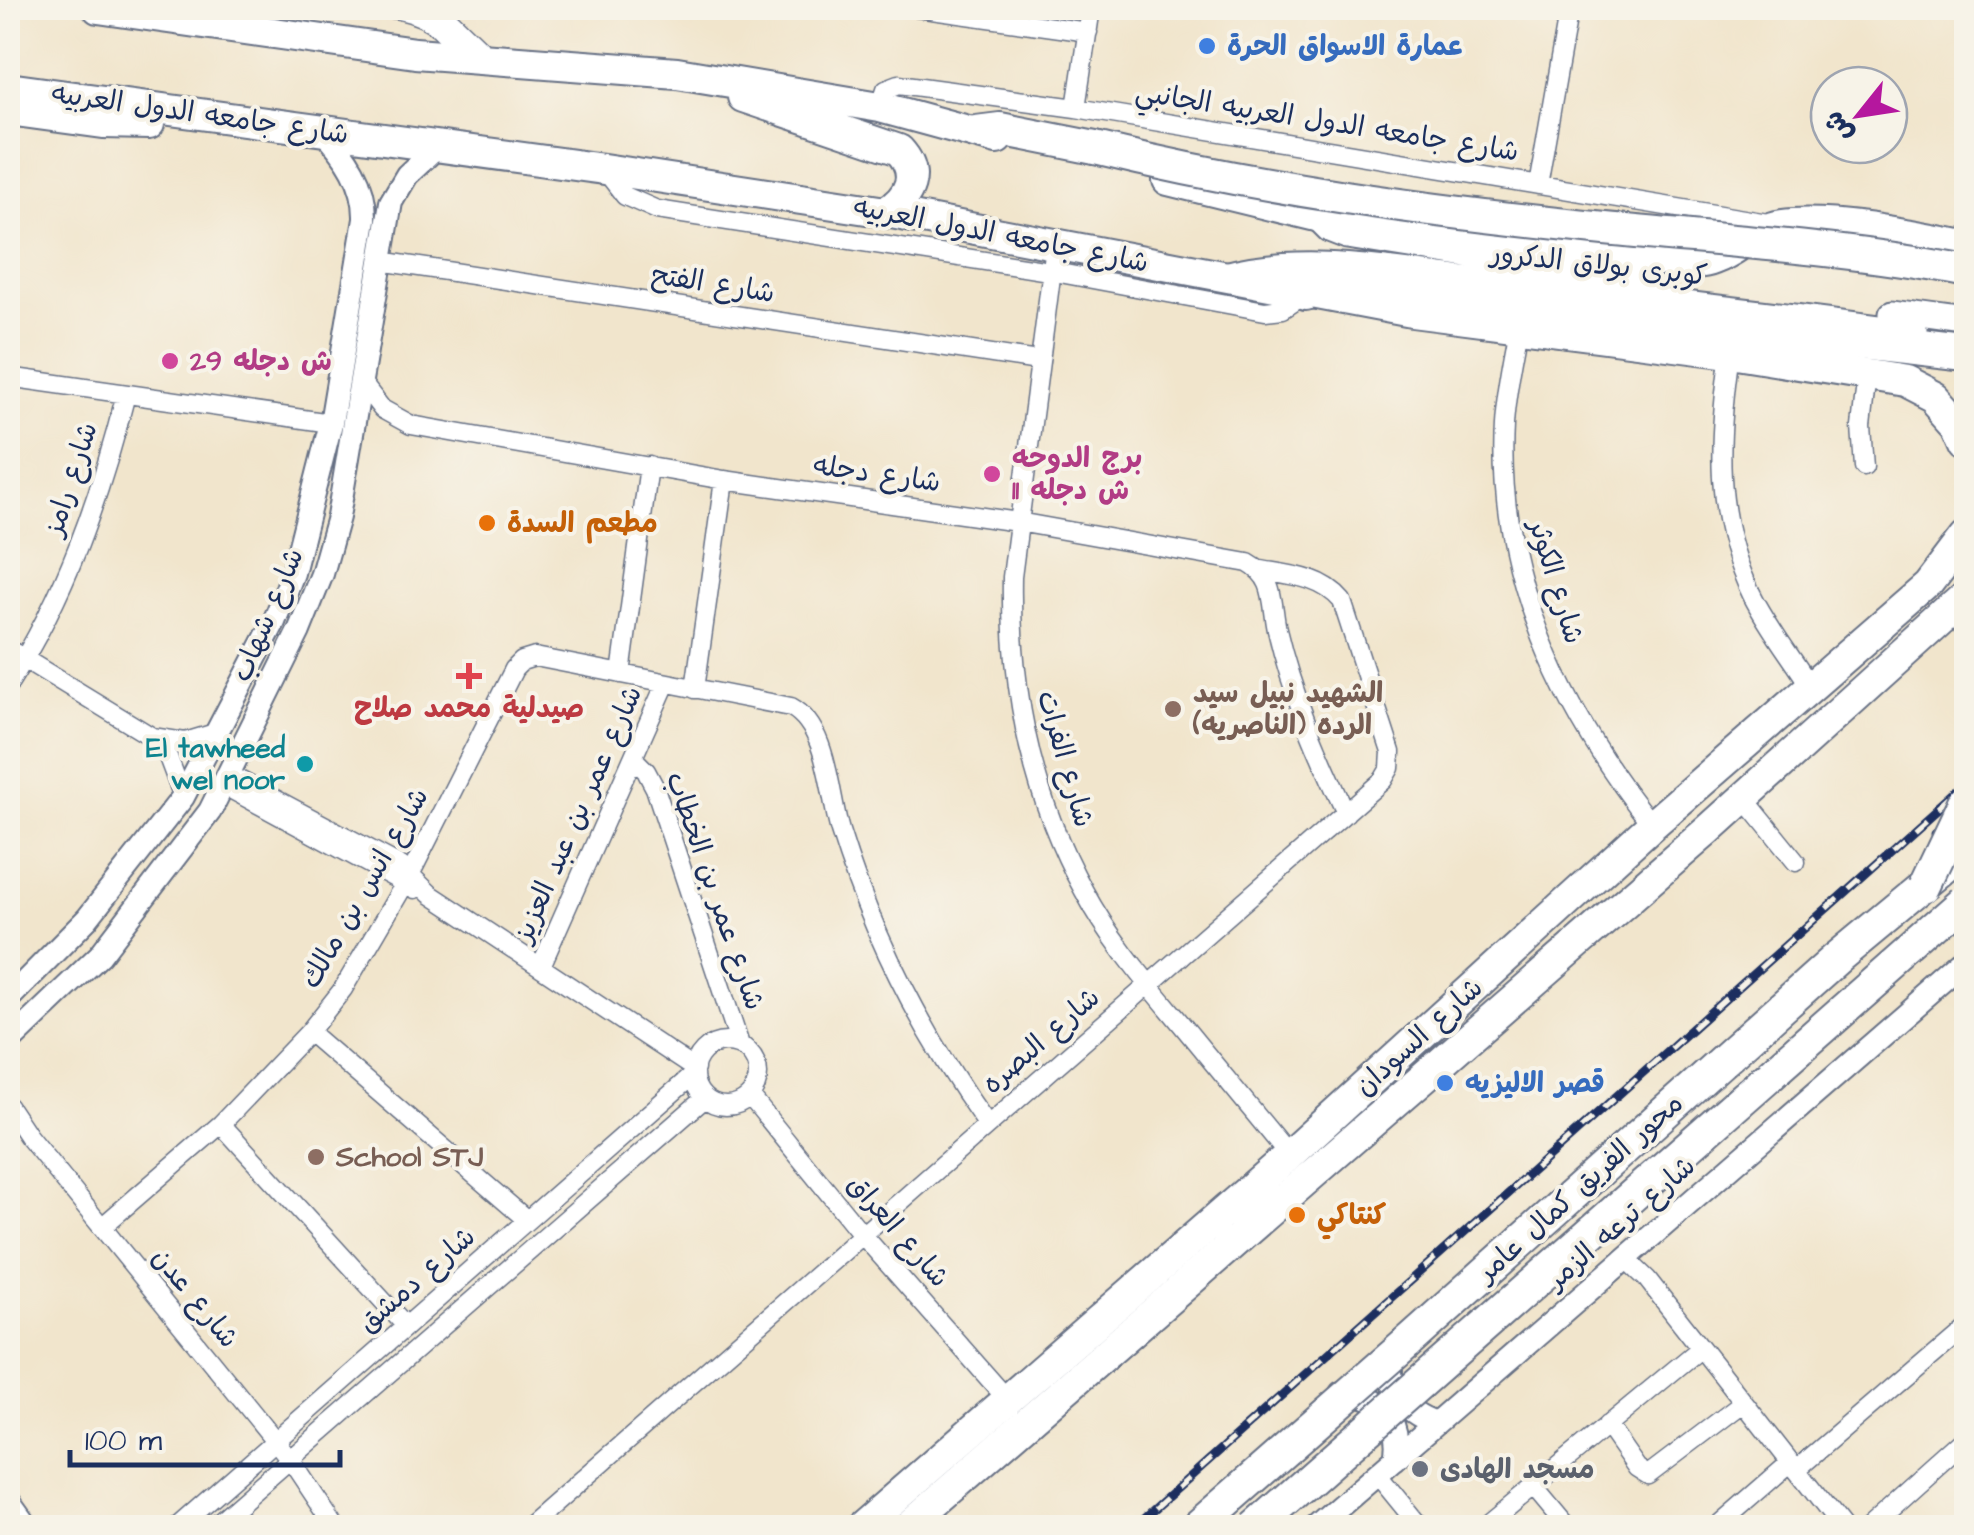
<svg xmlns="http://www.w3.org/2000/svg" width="1974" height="1535" viewBox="0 0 1974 1535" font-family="'Architects Daughter','Playpen Sans Arabic',sans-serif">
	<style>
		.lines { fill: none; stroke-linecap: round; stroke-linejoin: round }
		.minor-casing { stroke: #666f84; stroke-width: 21 }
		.tertiary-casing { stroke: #666f84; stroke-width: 26 }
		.secondary-casing { stroke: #666f84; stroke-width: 29 }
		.primary-casing { stroke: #666f84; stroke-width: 34 }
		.motorway-casing { stroke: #666f84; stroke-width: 36 }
		.minor { stroke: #fff; stroke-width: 18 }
		.tertiary { stroke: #fff; stroke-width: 22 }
		.secondary { stroke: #fff; stroke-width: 25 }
		.primary { stroke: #fff; stroke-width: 30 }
		.motorway { stroke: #fff; stroke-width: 32 }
		.rail-casing { stroke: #1b2f5e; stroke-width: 9 }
		.rail { stroke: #f7f3e8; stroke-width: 5; stroke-dasharray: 15; stroke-linecap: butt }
		.motorway-bridge-casing { stroke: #666f84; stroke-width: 36; stroke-linecap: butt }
		.motorway-bridge { stroke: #fff; stroke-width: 32 }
		.shop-dot { fill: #3f7fe0; stroke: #f7f3e8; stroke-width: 4 }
		.hotel-dot { fill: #d1479c; stroke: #f7f3e8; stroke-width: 4 }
		.food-dot { fill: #e8710a; stroke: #f7f3e8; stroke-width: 4 }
		.health-dot { fill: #e0444e; stroke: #f7f3e8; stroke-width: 4 }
		.education-dot { fill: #8d6e63; stroke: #f7f3e8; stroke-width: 4 }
		.culture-dot { fill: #0f9aa8; stroke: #f7f3e8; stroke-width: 4 }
		.worship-dot { fill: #6b7280; stroke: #f7f3e8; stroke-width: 4 }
		.labels { text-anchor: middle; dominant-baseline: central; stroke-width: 8; stroke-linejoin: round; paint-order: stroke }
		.shop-label { font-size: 28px; font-weight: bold; fill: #366cbe; stroke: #f7f3e8; text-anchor: start }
		.street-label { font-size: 28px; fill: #1b2f5e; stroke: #f7f3e8 }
		.hotel-label { font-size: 28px; font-weight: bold; fill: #b23c85; stroke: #f7f3e8; text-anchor: start }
		.food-label { font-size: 28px; font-weight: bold; fill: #c56008; stroke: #f7f3e8; text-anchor: start }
		.education-label { font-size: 28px; font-weight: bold; fill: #785e54; stroke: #f7f3e8; text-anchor: start }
		.health-label { font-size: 28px; font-weight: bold; fill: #be3a42; stroke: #f7f3e8 }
		.culture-label { font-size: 28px; font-weight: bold; fill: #0d838f; stroke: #f7f3e8; text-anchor: end }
		.worship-label { font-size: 28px; font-weight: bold; fill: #5b616d; stroke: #f7f3e8; text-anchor: start }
	</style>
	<rect width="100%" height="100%" fill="#f7f3e8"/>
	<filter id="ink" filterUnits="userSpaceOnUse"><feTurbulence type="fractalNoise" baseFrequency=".01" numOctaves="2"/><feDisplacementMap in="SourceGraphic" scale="20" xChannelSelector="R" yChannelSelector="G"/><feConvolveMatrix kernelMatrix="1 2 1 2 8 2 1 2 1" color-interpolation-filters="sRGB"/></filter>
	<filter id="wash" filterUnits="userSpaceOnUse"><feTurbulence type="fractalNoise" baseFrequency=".0048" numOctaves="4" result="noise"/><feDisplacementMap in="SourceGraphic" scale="40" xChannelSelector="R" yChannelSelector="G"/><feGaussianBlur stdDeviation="2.25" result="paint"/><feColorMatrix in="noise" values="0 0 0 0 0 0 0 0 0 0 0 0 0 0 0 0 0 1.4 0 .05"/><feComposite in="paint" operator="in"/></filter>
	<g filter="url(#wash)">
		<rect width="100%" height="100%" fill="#f1e5cc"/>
	</g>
	<g filter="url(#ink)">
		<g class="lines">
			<defs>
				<path id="minor" d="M 387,8 C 421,12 445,25 461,57
					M 438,8 L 491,59
					M 917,8 L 1088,32
					M 880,107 L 886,89 L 899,84 L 1076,108 L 1774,224
					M 1076,108 L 1091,8
					M 604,169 L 625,196 L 657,210 L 1049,271 L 1265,311 L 1283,309 L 1306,294
					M 1538,185 L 1569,8
					M 1055,246 L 1012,577 C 1010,688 1030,793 1084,891 C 1109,938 1144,979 1178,1020 C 1215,1065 1252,1110 1289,1155
					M 380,261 L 1038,361
					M 1519,327 C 1513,359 1506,391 1504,425 C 1496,573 1561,711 1652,825
					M 1730,353 C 1718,437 1713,516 1752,595 C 1768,627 1791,656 1810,686
					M 8,377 L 331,423
					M 362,383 L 382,409 L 411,425 L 724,480 L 1018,522 L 1248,563 C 1276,578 1271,602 1277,630 C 1292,694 1318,754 1346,813
					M 1864,467 L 1861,427 L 1867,374
					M 8,649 L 152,737 L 168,757 L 183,797
					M 621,674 L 649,466
					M 8,685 C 66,595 100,497 126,394
					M 695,689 L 724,480
					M 152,737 L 185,742 L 218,732
					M 633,758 L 646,771 L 655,788 L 740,1045
					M 228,774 L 401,866 L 430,894 L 695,1069
					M 223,785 L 415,889
					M 1744,798 L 1796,862
					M 541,966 L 666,683
					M 309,1032 L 527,1220
					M694 1074a32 32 0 1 1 64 0a32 32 0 1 1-64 0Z
					M 750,1096 L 861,1233 L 1007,1399
					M 8,1106 L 28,1136 L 290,1459 L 336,1528
					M 221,1124 L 406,1326
					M 103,1226 L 221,1124 L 309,1032 L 343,989 L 411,873 L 514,669 L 522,661 L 535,657 L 791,707 C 828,727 829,793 840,831 C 873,938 922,1033 987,1124
					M 1626,1259 L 1647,1279 L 1842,1528
					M 1607,1425 L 1637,1468 L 1648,1475 L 1743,1403
					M 1797,1469 L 1966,1324
					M 1377,1474 L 1421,1528
					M 1533,1486 L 1568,1528
					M 176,1528 L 694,1074
					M 211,1528 L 705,1098
					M 527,1528 L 1383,780 L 1390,768 L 1391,752 L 1342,601 C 1322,577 1291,575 1261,570
					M 1483,1528 L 1701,1348
					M 1715,1528 L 1791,1462
					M 1868,1528 L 1966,1440"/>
				<path id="tertiary" d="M 8,999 L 87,919 L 183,797 L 274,622 L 293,573 L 331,423 L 365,219 C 366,183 346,155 322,130
					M 8,1043 L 100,955 L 210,811 L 299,631 L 322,574 L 338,517 L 391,202 L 407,175 L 438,146
					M 1393,1350 C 1384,1386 1403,1412 1436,1423
					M 1341,1393 C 1379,1391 1403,1422 1395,1459
					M 8,1500 L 28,1528
					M 1315,1528 L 1966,963"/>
				<path id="secondary" d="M 1316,216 L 1329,229 L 1347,236 L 1644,283
					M 1225,275 C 1310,252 1403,274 1490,283 C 1632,298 1774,313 1915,333
					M 1892,314 L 1966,324"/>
				<path id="primary" d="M 98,8 L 415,53 L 677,73 L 880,107 L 997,139
					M 8,88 L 604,169 L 886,212 L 1412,312 L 1730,353 L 1905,381 L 1936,397 L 1959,423 L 1966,439
					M 743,97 L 899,150 C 921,174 910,197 886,212
					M 8,110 L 103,123 L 149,124
					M 1168,180 L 1316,216 L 1676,262 C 1689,263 1702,264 1714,259 C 1739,250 1755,229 1782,225 C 1830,218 1917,236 1966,245
					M 860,1528 L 1289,1155 L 1652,825 L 1928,585 L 1966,535
					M 906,1528 L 1707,831 L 1966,597"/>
				<path id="motorway" d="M 976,132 L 1000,129 L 1095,148
					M 1306,294 L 1322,288 L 1355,286 L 1966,355
					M 1406,1344 L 1837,958 L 1966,851"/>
			</defs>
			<use href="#minor" class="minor-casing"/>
			<use href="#tertiary" class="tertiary-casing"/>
			<use href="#secondary" class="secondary-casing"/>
			<use href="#primary" class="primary-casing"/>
			<use href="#motorway" class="motorway-casing"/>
			<use href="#minor" class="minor"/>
			<use href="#tertiary" class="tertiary"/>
			<use href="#secondary" class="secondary"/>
			<use href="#primary" class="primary"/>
			<use href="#motorway" class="motorway"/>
			<defs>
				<path id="rail" d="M 1936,831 L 1966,805
					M 1133,1528 L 1966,784"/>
			</defs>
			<use href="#rail" class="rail-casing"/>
			<use href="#rail" class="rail"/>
			<defs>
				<path id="motorway-bridge" d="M 1095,148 C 1263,189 1433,212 1605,229 C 1725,241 1848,248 1966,271
					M 1926,886 L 1966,802
					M 1196,1528 L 1406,1344
					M 1255,1528 L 1966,902"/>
			</defs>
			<use href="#motorway-bridge" class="motorway-bridge-casing"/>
			<use href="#motorway-bridge" class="motorway-bridge"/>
		</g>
	</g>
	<g class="shop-dot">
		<circle cx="1207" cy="46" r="10"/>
		<circle cx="1445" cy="1083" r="10"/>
	</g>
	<g class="hotel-dot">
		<circle cx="170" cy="361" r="10"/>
		<circle cx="992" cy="474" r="10"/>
	</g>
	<g class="food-dot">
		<circle cx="487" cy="523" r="10"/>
		<circle cx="1297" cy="1215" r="10"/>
	</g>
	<path class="health-dot" d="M464 661h10v10h10v10h-10v10h-10v-10h-10v-10h10z"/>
	<g class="education-dot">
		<circle cx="1173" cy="709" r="10"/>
		<circle cx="316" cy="1157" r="10"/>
	</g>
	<circle class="culture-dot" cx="305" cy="764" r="10"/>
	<circle class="worship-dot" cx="1420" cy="1469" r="10"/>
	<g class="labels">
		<g class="shop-label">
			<text x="1227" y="46">عمارة الاسواق الحرة</text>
			<text x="1465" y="1083">قصر الاليزيه</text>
		</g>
		<g class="street-label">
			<text transform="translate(200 114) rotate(8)">شارع جامعه الدول العربيه</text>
			<text transform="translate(1327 122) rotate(9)">شارع جامعه الدول العربيه الجانبي</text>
			<text transform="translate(1001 235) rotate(11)">شارع جامعه الدول العربيه</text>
			<text transform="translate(1599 265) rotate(6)">كوبرى بولاق الدكرور</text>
			<text transform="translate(713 284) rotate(9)">شارع الفتح</text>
			<text transform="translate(877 474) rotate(8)">شارع دجله</text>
			<text transform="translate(71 479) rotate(-72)">شارع رامز</text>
			<text transform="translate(1556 582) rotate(73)">شارع الكوثر</text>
			<text transform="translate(268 615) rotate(-67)">شارع شهاب</text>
			<text transform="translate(1065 759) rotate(74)">شارع الفرات</text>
			<text transform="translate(578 814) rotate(-66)">شارع عمر بن عبد العزيز</text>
			<text transform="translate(365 888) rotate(-60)">شارع انس بن مالك</text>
			<text transform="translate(715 891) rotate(71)">شارع عمر بن الخطاب</text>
			<text transform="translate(1419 1037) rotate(-42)">شارع السودان</text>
			<text transform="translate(1041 1041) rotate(-41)">شارع البصره</text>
			<text transform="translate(1580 1188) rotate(-42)">محور الفريق كمال عامر</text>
			<text transform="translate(1621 1223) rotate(-41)">شارع ترعه الزمر</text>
			<text transform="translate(898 1231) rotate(49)">شارع العراق</text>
			<text transform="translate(417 1280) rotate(-41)">شارع دمشق</text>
			<text transform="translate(195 1298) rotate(51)">شارع عدن</text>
		</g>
		<g class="hotel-label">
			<text x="190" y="361">29 ش دجله</text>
			<text x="1012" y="458">برج الدوحه<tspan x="1012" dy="32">11 ش دجله</tspan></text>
		</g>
		<g class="food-label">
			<text x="507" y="523">مطعم السدة</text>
			<text x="1317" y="1215">كنتاكي</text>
		</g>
		<g class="education-label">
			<text x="1193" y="693">الشهيد نبيل سيد<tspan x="1193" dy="32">الرده (الناصريه)</tspan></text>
			<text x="336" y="1157">School STJ</text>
		</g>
		<g class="health-label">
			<text x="469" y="708">صيدلية محمد صلاح</text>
		</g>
		<g class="culture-label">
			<text x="285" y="748">El tawheed<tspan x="285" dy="32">wel noor</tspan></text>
		</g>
		<g class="worship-label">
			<text x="1440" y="1469">مسجد الهادى</text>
		</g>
	</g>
	<rect width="1974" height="1535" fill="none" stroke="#f7f3e8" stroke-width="40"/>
	<g transform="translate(1859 115) rotate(240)"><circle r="48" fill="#f7f3e8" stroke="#9fa5b1" stroke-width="2.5"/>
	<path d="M0-8L18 38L0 25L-18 38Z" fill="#b5179e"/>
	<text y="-15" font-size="28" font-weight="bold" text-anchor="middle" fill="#1b2f5e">ش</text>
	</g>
	<path d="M70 1450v15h270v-15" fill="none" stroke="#1b2f5e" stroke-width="5"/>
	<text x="85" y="1450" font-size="30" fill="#1b2f5e" stroke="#f7f3e8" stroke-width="8" paint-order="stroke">100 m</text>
</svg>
